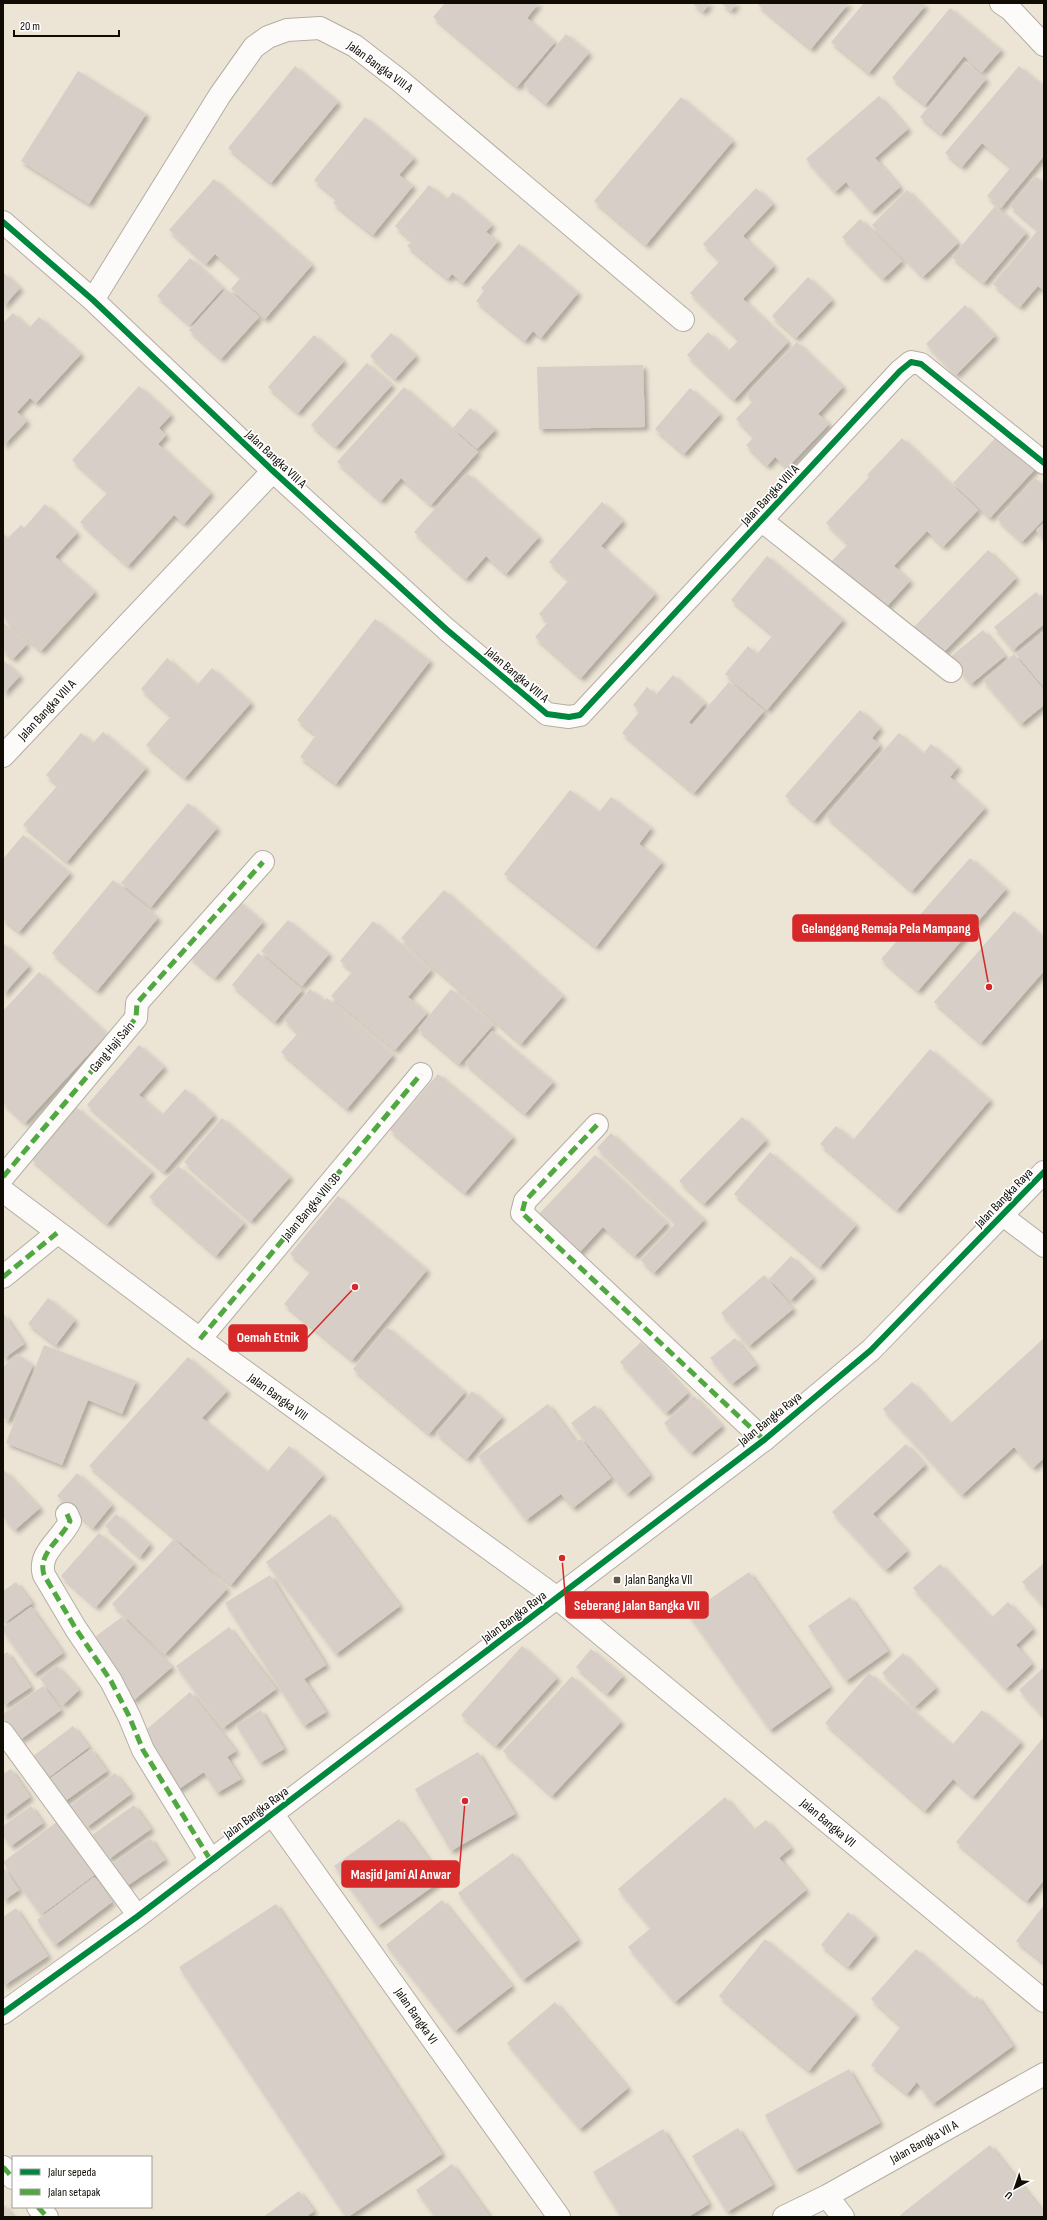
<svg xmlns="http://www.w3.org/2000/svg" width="1047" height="2220" viewBox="0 0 1047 2220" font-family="'Sofia Sans Condensed',sans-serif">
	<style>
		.building { fill: #d7cec8; filter: url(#shadow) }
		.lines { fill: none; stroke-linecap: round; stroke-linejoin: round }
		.lane-casing { stroke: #b4aea3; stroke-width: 22 }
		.street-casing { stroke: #b4aea3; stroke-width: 24 }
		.secondary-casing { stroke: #b4aea3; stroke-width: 24 }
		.lane { stroke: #fcfbf9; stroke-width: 20 }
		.street { stroke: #fcfbf9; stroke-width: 22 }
		.secondary { stroke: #fcfbf9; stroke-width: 22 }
		.quiet { stroke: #51a840; stroke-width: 5; stroke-dasharray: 10 5; stroke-linecap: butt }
		.cycleway-casing { stroke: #fff; stroke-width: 8 }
		.cycleway { stroke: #00873e; stroke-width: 6 }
		.poi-dot { fill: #5d574c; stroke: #fff; stroke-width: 1.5 }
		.labels { text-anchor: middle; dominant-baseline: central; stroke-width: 3.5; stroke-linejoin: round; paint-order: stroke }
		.street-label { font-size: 13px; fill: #100b03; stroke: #fff }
		.poi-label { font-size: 13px; fill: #100b03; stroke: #fff; text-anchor: start }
		.leader { fill: none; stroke: #d62828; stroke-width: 1.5 }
		.callout-dot { fill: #d62828; stroke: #fff; stroke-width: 1.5 }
		.callout { fill: #d62828; stroke: #d62828; stroke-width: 1.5 }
		.callout-label { font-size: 14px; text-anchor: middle; font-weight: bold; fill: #fff }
	</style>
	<defs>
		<filter id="shadow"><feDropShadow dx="3.5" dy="3.5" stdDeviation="2" flood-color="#0004"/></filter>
	</defs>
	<rect width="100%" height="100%" fill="#ece4d5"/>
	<path class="building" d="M 445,3 L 539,3 L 527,18 L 555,42 L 517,87 L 433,17 Z
		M 692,3 L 710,3 L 703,12 Z
		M 721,3 L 737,3 L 731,11 Z
		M 760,3 L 849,3 L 811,49 L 758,5 Z
		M 864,3 L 922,3 L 925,6 L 869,73 L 831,42 Z
		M 950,8 L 1001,50 L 982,72 L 964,56 L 925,105 L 892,78 Z
		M 566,34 L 589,53 L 546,104 L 524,85 Z
		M 965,62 L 986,79 L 941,134 L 920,117 Z
		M 295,66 L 338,102 L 271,183 L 228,148 Z
		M 1019,66 L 1044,87 L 1044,156 L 1001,208 L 987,196 L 1011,167 L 982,143 L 962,167 L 945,153 Z
		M 78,71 L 146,114 L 89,204 L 21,161 Z
		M 879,96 L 908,129 L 875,158 L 900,187 L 872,212 L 846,182 L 835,192 L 806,159 Z
		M 681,97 L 733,141 L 646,245 L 594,201 Z
		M 365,117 L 414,158 L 399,175 L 413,186 L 373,235 L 333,203 L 337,199 L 314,180 Z
		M 1035,176 L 1044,183 L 1044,291 L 1038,286 L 1020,307 L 993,284 L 1038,230 L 1010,206 Z
		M 214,179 L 312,265 L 265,319 L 231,289 L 241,277 L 215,254 L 206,264 L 169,230 Z
		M 429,185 L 447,199 L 453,192 L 492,225 L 486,232 L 498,241 L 463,283 L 452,274 L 448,279 L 407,246 L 412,241 L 395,226 Z
		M 756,188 L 773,204 L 743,236 L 774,266 L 743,299 L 788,342 L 734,400 L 687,355 L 708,332 L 728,351 L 739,340 L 690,293 L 720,261 L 703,244 Z
		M 907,190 L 958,243 L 923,277 L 872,225 Z
		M 995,206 L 1026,233 L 984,283 L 952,257 Z
		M 860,219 L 902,261 L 883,279 L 842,237 Z
		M 519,244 L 578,293 L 541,338 L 533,331 L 525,341 L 476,301 L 484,291 L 481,288 Z
		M 190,258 L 223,288 L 190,325 L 157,296 Z
		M 3,272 L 20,288 L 3,307 Z
		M 808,277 L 832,300 L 796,338 L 772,316 Z
		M 226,289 L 259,317 L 221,359 L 189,330 Z
		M 965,305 L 995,336 L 956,375 L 926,344 Z
		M 13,313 L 29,328 L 39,317 L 81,354 L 36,403 L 30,398 L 17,412 L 27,421 L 3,446 L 3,323 Z
		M 391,333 L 416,356 L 395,379 L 370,356 Z
		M 314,335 L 344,361 L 298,413 L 268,387 Z
		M 797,342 L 843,387 L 818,414 L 829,424 L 787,468 L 775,457 L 767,466 L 746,445 L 754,437 L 736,419 L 753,401 L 746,394 Z
		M 367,363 L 392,385 L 336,447 L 311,425 Z
		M 643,365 L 645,427 L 539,429 L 537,367 Z
		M 139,386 L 171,415 L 159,428 L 166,435 L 158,444 L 211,493 L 184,524 L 174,515 L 128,566 L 80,522 L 108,492 L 72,460 Z
		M 404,387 L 478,452 L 431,505 L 401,478 L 381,501 L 337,462 Z
		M 690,388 L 720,414 L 684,454 L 655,429 Z
		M 470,408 L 495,430 L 477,449 L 453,428 Z
		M 1001,432 L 1038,466 L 990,518 L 953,483 Z
		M 902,438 L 978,510 L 943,547 L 927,531 L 894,566 L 910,581 L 881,613 L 829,564 L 848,544 L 826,523 L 869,477 L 867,475 Z
		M 467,473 L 539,537 L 506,574 L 486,556 L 466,579 L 414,532 Z
		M 1035,478 L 1044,486 L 1044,519 L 1022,542 L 997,519 Z
		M 602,502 L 623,521 L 601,546 L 655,594 L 581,678 L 535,637 L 548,622 L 539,614 L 569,580 L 549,562 Z
		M 45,504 L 77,533 L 55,557 L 95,592 L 41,651 L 3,616 L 3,533 L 8,538 L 21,525 L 24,528 Z
		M 1044,523 L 1044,540 L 1036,530 Z
		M 988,550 L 1016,578 L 942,654 L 914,627 Z
		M 767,556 L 843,620 L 767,710 L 725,674 L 748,646 L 757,654 L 773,635 L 731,600 Z
		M 1036,592 L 1044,602 L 1044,624 L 1013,650 L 994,627 Z
		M 375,619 L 430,661 L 336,784 L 300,757 L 316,735 L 297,720 Z
		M 3,622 L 27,644 L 13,659 L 3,650 Z
		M 983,630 L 1005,656 L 971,684 L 949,658 Z
		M 1044,631 L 1044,687 L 1016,654 Z
		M 1014,654 L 1044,690 L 1044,705 L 1021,724 L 983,680 Z
		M 167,658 L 197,685 L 212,668 L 251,703 L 185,778 L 146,745 L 171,716 L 141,689 Z
		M 3,660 L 20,676 L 3,694 Z
		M 673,675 L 705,703 L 689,722 L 692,725 L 729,682 L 764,711 L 694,793 L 622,733 L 640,711 L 633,705 L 647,687 L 656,695 Z
		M 860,710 L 880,728 L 872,738 L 880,745 L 814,821 L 785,796 Z
		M 103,732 L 146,768 L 67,862 L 23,825 L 58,785 L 46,775 L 81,733 L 93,743 Z
		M 899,733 L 923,754 L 931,744 L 958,767 L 950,777 L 985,808 L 912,891 L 826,816 Z
		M 570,790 L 599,812 L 611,797 L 651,828 L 639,844 L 662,862 L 596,947 L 504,874 Z
		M 188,803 L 217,828 L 151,907 L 121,883 Z
		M 23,835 L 70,873 L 19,932 L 3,919 L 3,859 Z
		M 970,858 L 1006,889 L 918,991 L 881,959 Z
		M 113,880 L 158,918 L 97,991 L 52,953 Z
		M 444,890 L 563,996 L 521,1044 L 401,938 Z
		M 237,900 L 263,922 L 215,978 L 189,956 Z
		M 1014,911 L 1044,938 L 1044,971 L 981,1043 L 934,1002 Z
		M 288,920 L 329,954 L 302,986 L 261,951 Z
		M 373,921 L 431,970 L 408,997 L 427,1013 L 395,1050 L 331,996 L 353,971 L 340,961 Z
		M 3,943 L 29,966 L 3,995 Z
		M 258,953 L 302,990 L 275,1022 L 232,985 Z
		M 39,972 L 107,1034 L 25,1123 L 3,1103 L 3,1011 Z
		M 310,989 L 325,1001 L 327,998 L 393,1055 L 347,1109 L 281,1052 L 298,1033 L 284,1020 Z
		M 451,989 L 493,1025 L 459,1064 L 418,1029 Z
		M 492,1031 L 553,1082 L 525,1114 L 465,1063 Z
		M 139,1045 L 164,1067 L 139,1095 L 162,1115 L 185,1089 L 214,1115 L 164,1172 L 87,1105 Z
		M 930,1049 L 990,1100 L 897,1210 L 820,1144 L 836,1126 L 853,1140 Z
		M 438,1074 L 513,1137 L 465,1193 L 390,1130 Z
		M 76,1107 L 152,1172 L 107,1224 L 31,1159 Z
		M 742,1117 L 766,1140 L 704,1204 L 679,1181 Z
		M 222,1118 L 290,1177 L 251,1221 L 184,1162 Z
		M 611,1133 L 704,1220 L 654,1273 L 641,1260 L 676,1223 L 597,1148 Z
		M 770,1152 L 856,1225 L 820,1267 L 734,1194 Z
		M 595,1155 L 667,1223 L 635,1256 L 603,1227 L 578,1254 L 538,1215 Z
		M 178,1166 L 244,1223 L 216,1256 L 149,1197 Z
		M 338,1196 L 427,1270 L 352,1360 L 284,1304 L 311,1271 L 290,1254 Z
		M 791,1256 L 813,1278 L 791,1300 L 769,1279 Z
		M 764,1275 L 793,1309 L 749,1346 L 721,1313 Z
		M 48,1298 L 75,1320 L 56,1345 L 28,1324 Z
		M 3,1313 L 24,1344 L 3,1359 Z
		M 387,1327 L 465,1392 L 429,1434 L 353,1369 Z
		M 735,1338 L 756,1365 L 732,1384 L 710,1358 Z
		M 1044,1338 L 1044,1458 L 1033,1468 L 1014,1447 L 962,1495 L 883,1409 L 912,1382 L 950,1424 Z
		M 641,1342 L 688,1393 L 666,1413 L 620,1362 Z
		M 44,1345 L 136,1381 L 122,1414 L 88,1400 L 62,1465 L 6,1443 Z
		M 17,1354 L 33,1365 L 8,1421 L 3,1417 L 3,1367 Z
		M 188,1357 L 227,1391 L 202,1418 L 267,1472 L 289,1446 L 323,1475 L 231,1585 L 89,1466 Z
		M 472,1391 L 502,1417 L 467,1459 L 436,1433 Z
		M 694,1396 L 722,1426 L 691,1453 L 664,1423 Z
		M 548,1404 L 576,1442 L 581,1439 L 611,1478 L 573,1508 L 561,1494 L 526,1520 L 478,1456 Z
		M 595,1405 L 650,1475 L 627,1494 L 571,1423 Z
		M 906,1444 L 925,1465 L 873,1514 L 907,1551 L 886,1570 L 832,1512 Z
		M 4,1470 L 40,1508 L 15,1530 L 3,1517 Z
		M 77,1473 L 112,1505 L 93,1528 L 57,1496 Z
		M 116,1514 L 150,1544 L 140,1557 L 105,1526 Z
		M 330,1514 L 400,1606 L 336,1654 L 266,1562 Z
		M 99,1533 L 134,1564 L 96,1607 L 61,1576 Z
		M 174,1539 L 227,1589 L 165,1654 L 112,1604 Z
		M 1044,1563 L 1044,1606 L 1022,1582 Z
		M 940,1564 L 991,1618 L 1008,1602 L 1033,1629 L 1016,1645 L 1032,1664 L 1006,1689 L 913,1588 Z
		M 749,1572 L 830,1687 L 770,1730 L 688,1614 Z
		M 270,1575 L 326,1665 L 304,1679 L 326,1712 L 304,1726 L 225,1603 Z
		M 16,1582 L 32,1603 L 3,1624 L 3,1591 Z
		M 850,1597 L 888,1651 L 846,1681 L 808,1626 Z
		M 31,1607 L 63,1653 L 34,1674 L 3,1631 L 3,1627 Z
		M 122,1617 L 172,1667 L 133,1701 L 88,1642 Z
		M 229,1627 L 276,1689 L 223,1728 L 176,1666 Z
		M 522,1646 L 557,1678 L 496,1746 L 461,1715 Z
		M 591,1649 L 623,1676 L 607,1694 L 576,1667 Z
		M 7,1652 L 31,1687 L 3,1706 L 3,1655 Z
		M 903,1653 L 936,1688 L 915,1707 L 882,1673 Z
		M 56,1665 L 79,1690 L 63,1705 L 40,1679 Z
		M 1044,1667 L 1044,1717 L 1019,1690 Z
		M 869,1673 L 952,1745 L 982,1710 L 1021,1742 L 973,1797 L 953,1779 L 925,1811 L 825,1723 Z
		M 572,1676 L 621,1722 L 552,1796 L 503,1751 Z
		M 43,1686 L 61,1710 L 20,1740 L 3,1718 L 3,1714 Z
		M 190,1692 L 236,1751 L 227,1757 L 241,1779 L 217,1793 L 204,1772 L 176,1791 L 139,1736 Z
		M 261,1710 L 284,1749 L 260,1763 L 236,1725 Z
		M 73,1726 L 89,1747 L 44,1781 L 28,1760 Z
		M 1043,1738 L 1044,1880 L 1027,1901 L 956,1842 Z
		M 91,1749 L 107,1771 L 61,1804 L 45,1782 Z
		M 478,1752 L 515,1814 L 451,1851 L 415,1789 Z
		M 11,1769 L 30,1797 L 3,1817 L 3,1774 Z
		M 115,1773 L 131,1794 L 87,1827 L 70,1806 Z
		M 725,1797 L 753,1830 L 766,1820 L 791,1848 L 779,1858 L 806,1890 L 675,2002 L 628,1947 L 651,1928 L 618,1889 Z
		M 134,1805 L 151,1829 L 109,1859 L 92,1835 Z
		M 31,1806 L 43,1823 L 11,1846 L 3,1836 L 3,1826 Z
		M 399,1819 L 443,1879 L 378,1926 L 334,1866 Z
		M 58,1821 L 97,1873 L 41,1915 L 3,1862 Z
		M 150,1838 L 165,1860 L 124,1888 L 109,1866 Z
		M 513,1853 L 578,1940 L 523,1980 L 458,1893 Z
		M 3,1867 L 19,1890 L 3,1901 Z
		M 94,1877 L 112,1902 L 55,1945 L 37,1920 Z
		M 442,1900 L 512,1986 L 455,2031 L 386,1945 Z
		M 276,1904 L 442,2154 L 348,2217 L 346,2217 L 179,1967 Z
		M 1044,1905 L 1044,1963 L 1016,1941 Z
		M 16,1908 L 48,1956 L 3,1986 L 3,1917 Z
		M 848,1912 L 875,1935 L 848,1967 L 821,1945 Z
		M 765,1939 L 856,2014 L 809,2071 L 719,1996 Z
		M 916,1949 L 973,1999 L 977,1996 L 1013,2046 L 933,2104 L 917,2082 L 907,2094 L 871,2065 L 901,2026 L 871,1999 Z
		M 555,2002 L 628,2088 L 580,2129 L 507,2043 Z
		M 849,2069 L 880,2123 L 795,2170 L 765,2115 Z
		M 738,2128 L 773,2185 L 727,2212 L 692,2156 Z
		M 663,2129 L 709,2204 L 688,2217 L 621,2217 L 593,2172 Z
		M 990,2145 L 1044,2213 L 1044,2217 L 902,2217 L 900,2215 Z
		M 452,2164 L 490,2217 L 435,2217 L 416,2190 Z
		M 299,2191 L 314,2211 L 306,2217 L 263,2217 Z
		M 3,2203 L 13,2217 L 3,2217 Z"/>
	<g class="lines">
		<defs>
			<path id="lane" d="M 1003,1216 L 1044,1247
				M 3,1732 L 138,1916"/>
			<path id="street" d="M 1001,3 L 1010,9 L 1044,45
				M 3,222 L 93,300 L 273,471 L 446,629 L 547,714 L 569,717 L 580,715 L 900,371 L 911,362 L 921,364 L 1044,463
				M 93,300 L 220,95 L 254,47 L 268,37 L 287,30 L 320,28 L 355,46 L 399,80 L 683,320
				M 761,520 L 951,671
				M 3,756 L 273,471
				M 597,1125 L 525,1201 L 522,1213 L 764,1440
				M 3,1177 L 136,1018 L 137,1003 L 263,862
				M 3,1277 L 57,1233
				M 200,1339 L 421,1074
				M 67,1514 L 70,1521 C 62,1539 37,1553 44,1575 L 76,1629 L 111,1681 L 129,1716 L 143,1750 L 211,1861
				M 557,1598 L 1044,2001
				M 273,1815 L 559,2217
				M 3,2167 L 13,2178
				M 827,2196 L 843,2217
				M 38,2207 L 47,2217
				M 784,2217 L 827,2196 L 1044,2074"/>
			<path id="secondary" d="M 3,1191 L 200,1339 L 557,1598
				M 3,2013 L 138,1916 L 764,1440 L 871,1350 L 1044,1172"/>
		</defs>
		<use href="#lane" class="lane-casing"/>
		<use href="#street" class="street-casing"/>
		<use href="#secondary" class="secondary-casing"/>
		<use href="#lane" class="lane"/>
		<use href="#street" class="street"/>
		<use href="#secondary" class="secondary"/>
		<path class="quiet" d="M 597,1125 L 525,1201 L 522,1213 L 764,1440
			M 3,1177 L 136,1018 L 137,1003 L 263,862
			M 3,1277 L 57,1233
			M 200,1339 L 421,1074
			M 67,1514 L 70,1521 C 62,1539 37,1553 44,1575 L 76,1629 L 111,1681 L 129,1716 L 143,1750 L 211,1861
			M 3,2167 L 13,2178
			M 38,2207 L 47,2217"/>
		<defs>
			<path id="cycleway" d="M 3,222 L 93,300 L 273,471 L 446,629 L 547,714 L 569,717 L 580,715 L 900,371 L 911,362 L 921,364 L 1044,463
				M 3,2013 L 138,1916 L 764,1440 L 871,1350 L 1044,1172"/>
		</defs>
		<use href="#cycleway" class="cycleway-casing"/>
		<use href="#cycleway" class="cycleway"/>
	</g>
	<rect class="poi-dot" x="613" y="1576" width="8" height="8" rx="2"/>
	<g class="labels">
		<g class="street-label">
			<text transform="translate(380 67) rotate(36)">Jalan Bangka VIII A</text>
			<text transform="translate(276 459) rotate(43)">Jalan Bangka VIII A</text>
			<text transform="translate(770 495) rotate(-47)">Jalan Bangka VIII A</text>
			<text transform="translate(517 675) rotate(40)">Jalan Bangka VIII A</text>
			<text transform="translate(47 710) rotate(-47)">Jalan Bangka VIII A</text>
			<text transform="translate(112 1047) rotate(-50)">Gang Haji Sain</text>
			<text transform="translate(1004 1198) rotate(-46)">Jalan Bangka Raya</text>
			<text transform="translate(311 1207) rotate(-50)">Jalan Bangka VIII 3B</text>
			<text transform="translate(278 1397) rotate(36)">Jalan Bangka VIII</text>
			<text transform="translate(770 1419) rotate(-39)">Jalan Bangka Raya</text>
			<text transform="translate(514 1617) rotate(-37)">Jalan Bangka Raya</text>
			<text transform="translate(256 1813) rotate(-37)">Jalan Bangka Raya</text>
			<text transform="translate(828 1823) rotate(40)">Jalan Bangka VII</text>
			<text transform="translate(416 2016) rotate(55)">Jalan Bangka VI</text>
			<text transform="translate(924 2142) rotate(-29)">Jalan Bangka VII A</text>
		</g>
		<g class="poi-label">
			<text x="625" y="1580">Jalan Bangka VII</text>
		</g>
	</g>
	<path class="leader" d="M989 987L978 928M355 1287L307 1338M562 1558L566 1605M465 1801L459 1874"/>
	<g class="callout-dot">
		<circle cx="989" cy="987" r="4"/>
		<circle cx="355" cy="1287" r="4"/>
		<circle cx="562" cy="1558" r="4"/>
		<circle cx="465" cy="1801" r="4"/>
	</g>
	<g class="callout">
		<rect x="793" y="915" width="185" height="26" rx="4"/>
		<rect x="229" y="1325" width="78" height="26" rx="4"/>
		<rect x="566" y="1592" width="142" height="26" rx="4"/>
		<rect x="342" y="1861" width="117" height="26" rx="4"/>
	</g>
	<g class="callout-label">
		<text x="886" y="933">Gelanggang Remaja Pela Mampang</text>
		<text x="268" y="1342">Oemah Etnik</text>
		<text x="637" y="1610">Seberang Jalan Bangka VII</text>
		<text x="401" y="1879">Masjid Jami Al Anwar</text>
	</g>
	<rect width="1047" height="2220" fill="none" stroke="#100b03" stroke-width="8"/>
	<rect x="12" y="2156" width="140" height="52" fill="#ffffff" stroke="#9f9d9a"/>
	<rect x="20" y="2169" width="20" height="6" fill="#00873e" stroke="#9f9d9a"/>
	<text x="48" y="2176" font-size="12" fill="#100b03">Jalur sepeda</text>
	<rect x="20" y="2189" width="20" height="6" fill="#51a840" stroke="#9f9d9a"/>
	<text x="48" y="2196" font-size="12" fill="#100b03">Jalan setapak</text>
	<g transform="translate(1015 2188) rotate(220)" stroke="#ffffff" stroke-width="3" paint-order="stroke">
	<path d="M0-3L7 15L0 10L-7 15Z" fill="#100b03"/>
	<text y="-6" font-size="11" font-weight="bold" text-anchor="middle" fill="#100b03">U</text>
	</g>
	<path d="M14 30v6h105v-6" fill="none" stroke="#100b03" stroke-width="2"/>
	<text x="20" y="30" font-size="12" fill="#100b03" stroke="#ffffff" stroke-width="3" paint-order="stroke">20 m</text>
</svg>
